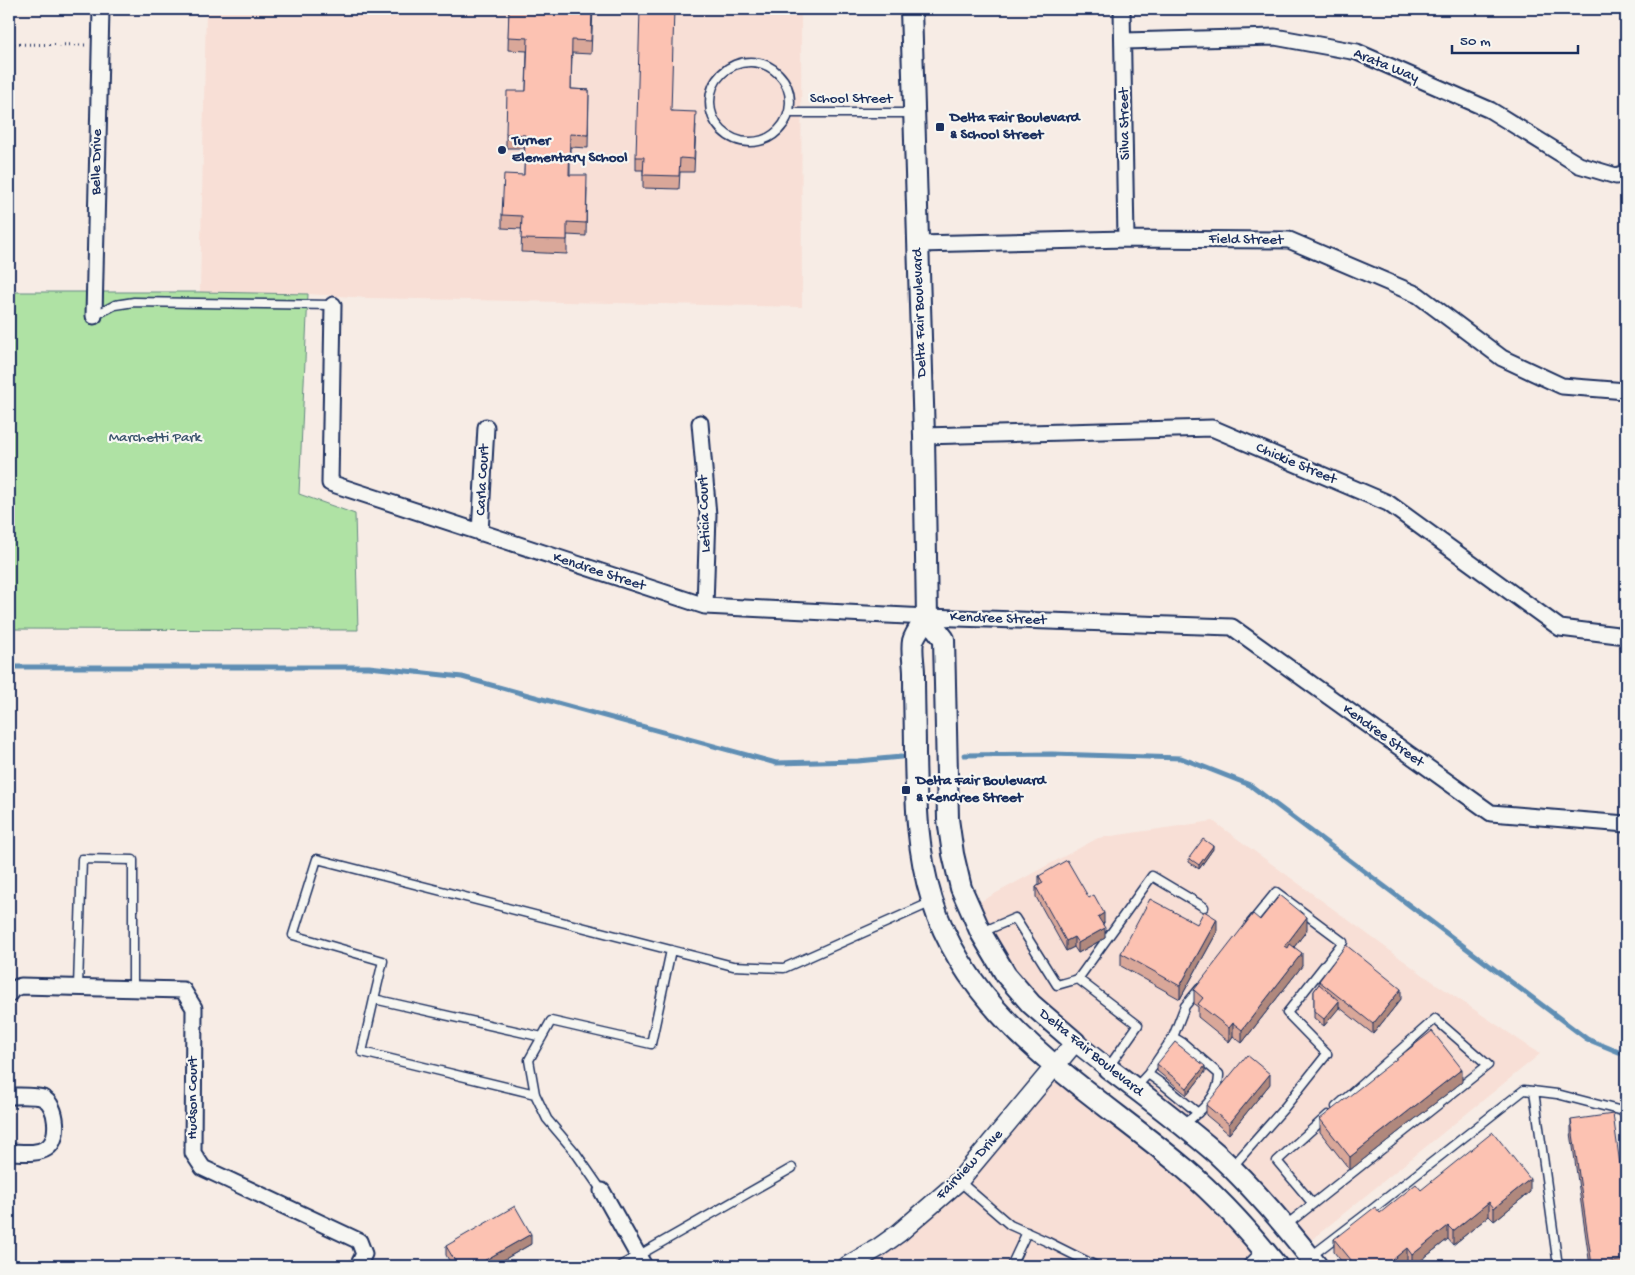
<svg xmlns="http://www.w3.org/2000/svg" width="1635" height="1275" viewBox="0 0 1635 1275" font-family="'Gochi Hand',sans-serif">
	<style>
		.built { fill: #f8dfd6 }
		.green { fill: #afe2a4; stroke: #658881 }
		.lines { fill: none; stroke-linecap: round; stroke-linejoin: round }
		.stream { stroke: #5f8eb4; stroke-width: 5 }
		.service-casing { stroke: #1b2f5e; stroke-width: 11 }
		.minor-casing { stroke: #1b2f5e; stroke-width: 19 }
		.tertiary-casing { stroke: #1b2f5e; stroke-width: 21 }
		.secondary-casing { stroke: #1b2f5e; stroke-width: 24 }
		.path { stroke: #1b2f5e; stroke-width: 3; stroke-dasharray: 1 4; stroke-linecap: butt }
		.service { stroke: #f6f6f2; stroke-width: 8 }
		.minor { stroke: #f6f6f2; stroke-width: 15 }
		.tertiary { stroke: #f6f6f2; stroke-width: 18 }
		.secondary { stroke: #f6f6f2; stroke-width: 20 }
		.wall { fill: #d9a799; stroke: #1b2f5e }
		.shaded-wall { fill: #b0887d; stroke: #1b2f5e }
		.building { fill: #fcc2b2; stroke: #1b2f5e }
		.poi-dot { fill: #1b2f5e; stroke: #f6f6f2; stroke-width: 2 }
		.labels { text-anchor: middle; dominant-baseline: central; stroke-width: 4.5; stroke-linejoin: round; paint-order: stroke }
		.street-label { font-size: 15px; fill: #1b2f5e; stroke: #f6f6f2 }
		.poi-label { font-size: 15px; font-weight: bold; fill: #1b2f5e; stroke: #f6f6f2; text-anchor: start }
		.park-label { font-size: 15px; fill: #39536c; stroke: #f6f6f2 }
	</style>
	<rect width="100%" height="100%" fill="#f7ece5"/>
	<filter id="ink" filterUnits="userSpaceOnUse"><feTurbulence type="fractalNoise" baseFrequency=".02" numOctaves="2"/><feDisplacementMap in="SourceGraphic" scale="10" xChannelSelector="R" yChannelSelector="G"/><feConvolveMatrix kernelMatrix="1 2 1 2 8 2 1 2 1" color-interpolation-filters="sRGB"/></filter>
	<g filter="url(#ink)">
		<path class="built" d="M 206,9 L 801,9 L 802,307 L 368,298 L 308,294 L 200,292 Z
			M 1213,821 L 1426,977 L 1540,1054 L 1305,1245 L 1087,1040 L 1019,981 L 976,904 L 1098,838 Z
			M 1056,1066 L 1105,1105 L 1277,1266 L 847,1266 L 899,1233 Z"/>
		<path class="green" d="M 9,292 L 200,292 L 308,294 L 299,494 L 355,514 L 358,630 L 9,629 Z"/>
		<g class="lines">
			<path class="stream" d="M 9,667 L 369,667 L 462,677 L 776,763 L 858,761 L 901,757
				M 964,755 L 1052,754 L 1181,758 L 1250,785 L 1587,1039 L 1626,1055"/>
			<defs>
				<path id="service" d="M710 102a40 40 0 1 1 80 0a40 40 0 1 1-80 0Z
					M 789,113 L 914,113
					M 94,316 L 115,305 L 134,302 L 333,305
					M 982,932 L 1015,918 L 1057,985 L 1078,979 L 1152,876 L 1204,907
					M 1078,979 L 1138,1025 L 1108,1068
					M 78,987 L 82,859 L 133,860 L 133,989
					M 374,999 L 383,961 L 293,935 L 317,859 L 733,966 L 784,968 L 932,902
					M 1173,1037 L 1185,1006 L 1200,988
					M 1148,1074 L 1165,1086 L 1198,1113
					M 1135,1088 L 1148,1074 L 1173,1037 L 1183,1043 L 1219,1074 C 1220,1096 1200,1112 1184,1124
					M 1534,1091 L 1558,1266
					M 535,1094 L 362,1052 L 374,999 L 542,1037
					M 1233,1166 L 1285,1107 L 1327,1054 L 1287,1013 L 1343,942 L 1276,892 L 1250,924
					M 959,1181 L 1010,1225 L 1048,1242 L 1096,1266
					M 602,1191 L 575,1152 L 547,1119 L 535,1094 L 529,1060 L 551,1021 L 651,1044 L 671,950
					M 1313,1204 L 1277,1161 L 1328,1115
					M 1285,1226 L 1488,1065 L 1435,1019 L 1336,1107
					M 1310,1257 L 1370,1211 L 1524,1090 L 1557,1094 L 1626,1112
					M 620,1266 L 792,1168
					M 1011,1266 L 1027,1232
					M 1246,1266 L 1262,1250"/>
				<path id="minor" d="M 1122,9 L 1126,239
					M 1124,41 L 1275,37 L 1357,52 L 1490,110 L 1579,165 L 1616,176 L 1626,173
					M 918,244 L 1126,239 L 1289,240 L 1418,295 L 1502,358 L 1562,386 L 1626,391
					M 333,305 L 330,483 L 705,606 L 927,617 L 1232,627 L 1491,813 L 1626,824
					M 94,316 L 101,9
					M 700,423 L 708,515 L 705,606
					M 924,436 L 1212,428 L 1388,503 L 1560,628 L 1626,636
					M 480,533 L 486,427
					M 9,994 L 13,989 L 21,986 L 183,990 L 194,1008 L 193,1153 L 203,1168 L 359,1241 L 364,1254 L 358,1266
					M 9,1096 C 17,1096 36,1095 43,1098 C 58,1105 60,1140 47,1148 C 36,1155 21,1152 9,1152
					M 602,1191 L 644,1266"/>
				<path id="tertiary" d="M 847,1266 L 878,1248 L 899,1233 L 959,1181 L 1075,1042 L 1108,1068"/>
				<path id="secondary" d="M 911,9 L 924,436 L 927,617 C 923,624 915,633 913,641 C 911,651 914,664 914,673 C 914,700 915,727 915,754 C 916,804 917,852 932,900 C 970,1023 1092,1090 1184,1168 C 1218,1197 1249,1231 1277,1266
					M 927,617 L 944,639 L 948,819 L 953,854 L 961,888 L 981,933 L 1006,975 L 1031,1004 L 1075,1042
					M 1108,1068 C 1144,1095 1181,1123 1216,1153 C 1253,1187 1286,1226 1317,1266"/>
			</defs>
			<use href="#service" class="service-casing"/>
			<use href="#minor" class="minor-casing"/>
			<use href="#tertiary" class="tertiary-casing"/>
			<use href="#secondary" class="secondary-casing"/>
			<path class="path" d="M 9,44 L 87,45"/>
			<use href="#service" class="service"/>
			<use href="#minor" class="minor"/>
			<use href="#tertiary" class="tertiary"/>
			<use href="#secondary" class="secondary"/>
		</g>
		<path class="wall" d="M 509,9 L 593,9 L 591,54 L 572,53 L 571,89 L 589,90 L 588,148 L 570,147 L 570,175 L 587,188 L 586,236 L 567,235 L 567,254 L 521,252 L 522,229 L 502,228 L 502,215 L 524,175 L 525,148 L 506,148 L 506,134 L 526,91 L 527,51 L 508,50 Z
			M 672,111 L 696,125 L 694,172 L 680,172 L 679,189 L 643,188 L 643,170 L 636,170 L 636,157 Z
			M 1213,849 L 1199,869 L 1189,862 L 1189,858 Z
			M 1039,876 L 1089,898 L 1104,923 L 1103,924 L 1105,938 L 1078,953 L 1074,947 L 1066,951 L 1036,897 L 1036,887 L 1039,885 Z
			M 1197,924 L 1217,932 L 1180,999 L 1121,966 L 1121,953 Z
			M 1307,930 L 1294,947 L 1302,966 L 1242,1043 L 1233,1036 L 1229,1042 L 1198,1017 L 1198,1007 L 1194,1004 L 1194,990 Z
			M 1319,981 L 1401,999 L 1373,1034 L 1339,1007 L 1324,1026 L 1314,1018 L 1314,991 L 1319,984 Z
			M 1157,1064 L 1205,1072 L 1187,1095 L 1157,1071 Z
			M 1462,1082 L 1350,1170 L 1320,1132 L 1320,1119 Z
			M 1270,1084 L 1229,1134 L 1206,1115 L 1206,1105 Z
			M 1571,1120 L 1626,1208 L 1626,1266 L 1590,1266 L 1571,1133 Z
			M 1421,1190 L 1530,1192 L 1494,1221 L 1489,1216 L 1453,1245 L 1448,1239 L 1414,1266 L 1411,1266 L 1407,1261 L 1401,1266 L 1345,1266 L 1334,1252 L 1334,1239 Z
			M 531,1244 L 493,1266 L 452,1266 L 446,1255 L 446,1246 Z"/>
		<path class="shaded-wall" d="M 1213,846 L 1213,849 L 1199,869 L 1199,865 Z
			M 1104,913 L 1104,923 L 1098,926 L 1098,917 Z
			M 1307,917 L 1307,930 L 1285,959 L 1285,946 Z
			M 1217,919 L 1217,932 L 1180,999 L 1180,986 Z
			M 1105,928 L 1105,938 L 1078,953 L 1078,943 Z
			M 1074,937 L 1074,947 L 1066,951 L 1066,941 Z
			M 1302,953 L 1302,966 L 1242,1043 L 1242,1030 Z
			M 1401,989 L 1401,999 L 1373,1034 L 1373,1024 Z
			M 1339,1001 L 1339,1008 L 1324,1026 L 1324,1019 Z
			M 1233,1023 L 1233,1036 L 1229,1042 L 1229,1028 Z
			M 1205,1066 L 1205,1072 L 1187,1095 L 1187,1088 Z
			M 1462,1069 L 1462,1082 L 1350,1170 L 1350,1157 Z
			M 1270,1074 L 1270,1084 L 1229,1134 L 1229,1124 Z
			M 1530,1179 L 1530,1192 L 1494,1221 L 1494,1208 Z
			M 1489,1202 L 1489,1216 L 1453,1245 L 1453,1231 Z
			M 1448,1226 L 1448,1239 L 1414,1266 L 1412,1266 L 1412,1255 Z
			M 531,1234 L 531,1244 L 493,1266 L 475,1266 Z
			M 1407,1248 L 1407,1261 L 1401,1266 L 1385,1266 Z"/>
		<path class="building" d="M 509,9 L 592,9 L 591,41 L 572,40 L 571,89 L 589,90 L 588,135 L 570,134 L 569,175 L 587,175 L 586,223 L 567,222 L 567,240 L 521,239 L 522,216 L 502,215 L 504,174 L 524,175 L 525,135 L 506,134 L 507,91 L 526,91 L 528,38 L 508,37 Z
			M 640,9 L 674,9 L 671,111 L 696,112 L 694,159 L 680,158 L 679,176 L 643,175 L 644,157 L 636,157 Z
			M 1203,839 L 1213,846 L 1199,865 L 1189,858 Z
			M 1067,860 L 1089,898 L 1094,895 L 1104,913 L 1098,917 L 1105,928 L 1078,943 L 1074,937 L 1066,941 L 1036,887 L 1043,883 L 1039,876 Z
			M 1280,895 L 1307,917 L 1285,946 L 1288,948 L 1290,944 L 1302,953 L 1242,1030 L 1233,1023 L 1229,1028 L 1198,1004 L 1203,998 L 1194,990 L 1253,914 L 1260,920 Z
			M 1150,899 L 1197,924 L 1204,911 L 1217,919 L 1180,986 L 1121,953 Z
			M 1346,945 L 1401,989 L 1373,1024 L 1319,981 Z
			M 1319,984 L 1339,1001 L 1324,1019 L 1314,1011 L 1314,991 Z
			M 1432,1031 L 1462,1069 L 1350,1157 L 1320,1119 Z
			M 1175,1042 L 1205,1066 L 1187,1088 L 1157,1064 Z
			M 1247,1055 L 1270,1074 L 1229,1124 L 1206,1105 Z
			M 1613,1114 L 1626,1208 L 1626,1260 L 1592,1265 L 1571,1120 Z
			M 1493,1132 L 1530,1179 L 1494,1208 L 1489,1202 L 1453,1231 L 1448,1226 L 1412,1255 L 1407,1248 L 1385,1266 L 1356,1266 L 1334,1239 L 1375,1207 L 1380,1213 L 1416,1184 L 1421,1190 Z
			M 515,1206 L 531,1234 L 475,1266 L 458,1266 L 446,1246 Z
			M 1080,1263 L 1087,1266 L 1079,1266 Z"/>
	</g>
	<g class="poi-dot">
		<rect x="935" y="122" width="10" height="10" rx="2.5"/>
		<circle cx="502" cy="150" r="5"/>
		<rect x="901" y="785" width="10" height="10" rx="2.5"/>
	</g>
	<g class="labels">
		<g class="street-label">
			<text transform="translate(1386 66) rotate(22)">Arata Way</text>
			<text x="851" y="99">School Street</text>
			<text transform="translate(1125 124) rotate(-91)">Silva Street</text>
			<text transform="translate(97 162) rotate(-89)">Belle Drive</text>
			<text transform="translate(1246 240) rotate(1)">Field Street</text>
			<text transform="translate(920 313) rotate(-92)">Delta Fair Boulevard</text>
			<text transform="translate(1296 464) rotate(23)">Chickie Street</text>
			<text transform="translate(483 480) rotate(-87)">Carla Court</text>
			<text transform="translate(705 514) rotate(-92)">Leticia Court</text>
			<text transform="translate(599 572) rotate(18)">Kendree Street</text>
			<text transform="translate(998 619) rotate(2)">Kendree Street</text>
			<text transform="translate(1383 736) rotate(36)">Kendree Street</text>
			<text transform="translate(1091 1053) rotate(39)">Delta Fair Boulevard</text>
			<text transform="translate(193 1098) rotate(-90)">Hudson Court</text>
			<text transform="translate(970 1165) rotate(-47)">Fairview Drive</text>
		</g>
		<g class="poi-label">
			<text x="950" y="118">Delta Fair Boulevard<tspan x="950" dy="17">&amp; School Street</tspan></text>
			<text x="512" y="141">Turner<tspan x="512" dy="17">Elementary School</tspan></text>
			<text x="916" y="781">Delta Fair Boulevard<tspan x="916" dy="17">&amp; Kendree Street</tspan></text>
		</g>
		<g class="park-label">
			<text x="155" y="438">Marchetti Park</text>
		</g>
	</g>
	<rect width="1635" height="1275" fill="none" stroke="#f6f6f2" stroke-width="30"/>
	<rect x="15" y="15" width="1605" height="1245" fill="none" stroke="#1b2f5e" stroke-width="2" filter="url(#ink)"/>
	<path d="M1452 45v8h126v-8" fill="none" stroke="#1b2f5e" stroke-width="2.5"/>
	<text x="1460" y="45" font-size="15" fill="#1b2f5e" stroke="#f6f6f2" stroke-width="4" paint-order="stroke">50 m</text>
</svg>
